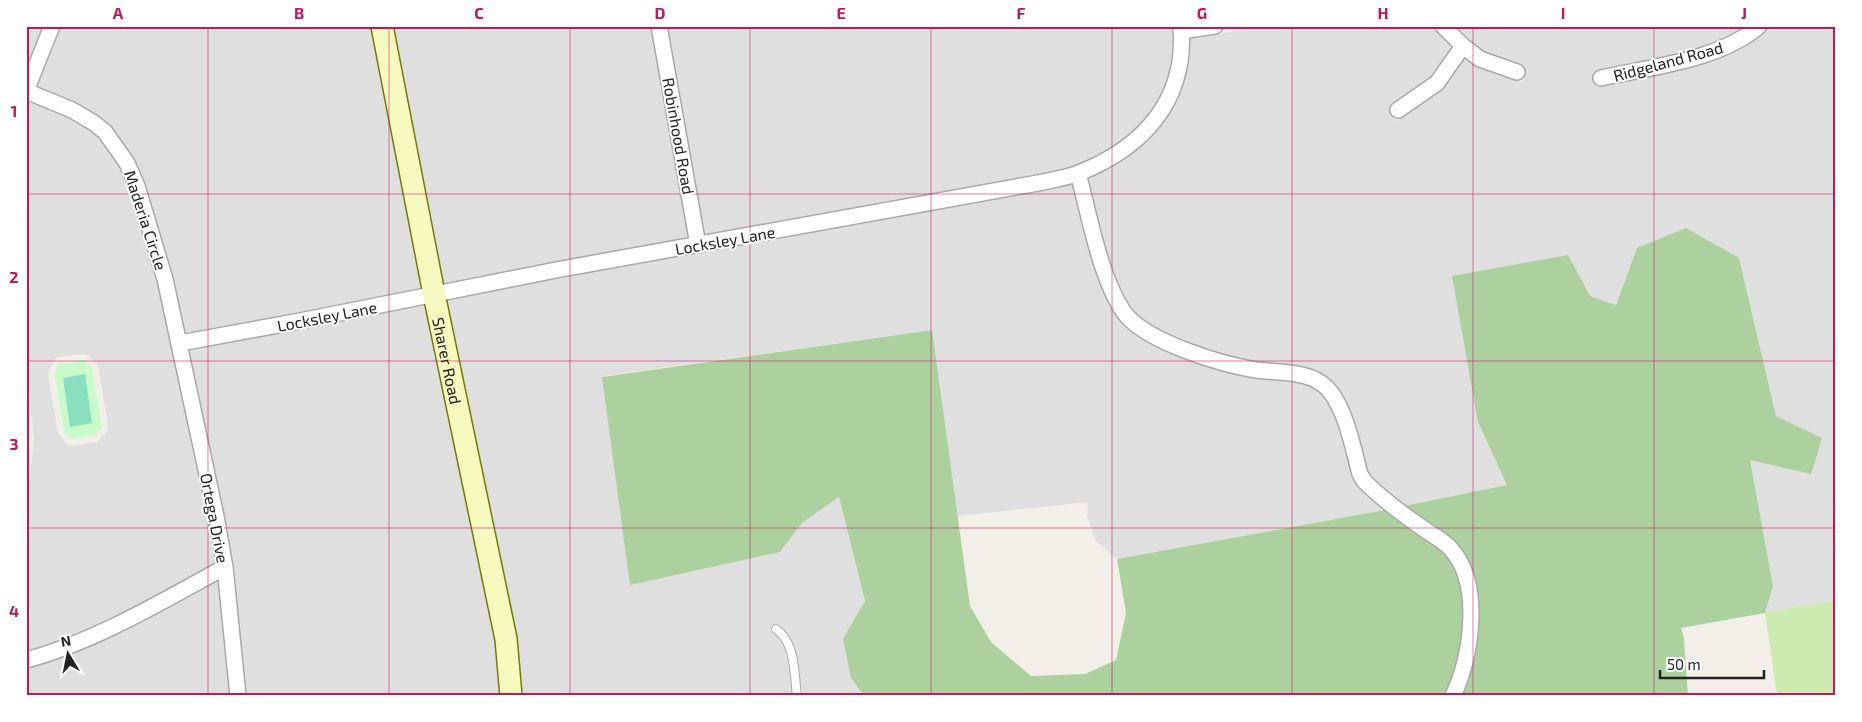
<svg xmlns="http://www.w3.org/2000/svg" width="1862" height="722" viewBox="0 0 1862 722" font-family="'Exo 2',sans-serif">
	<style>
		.residential { fill: #e0dfdf; fill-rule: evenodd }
		.grass { fill: #cdebb0 }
		.forest { fill: #add19e }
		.park { fill: #c8facc }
		.pitch { fill: #88e0be }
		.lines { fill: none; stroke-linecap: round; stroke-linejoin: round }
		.lane-casing { stroke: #a9a9a9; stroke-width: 10 }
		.street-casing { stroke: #a9a9a9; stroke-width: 18 }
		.secondary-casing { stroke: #707d05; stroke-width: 24 }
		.lane { stroke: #fff; stroke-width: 8 }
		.street { stroke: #fff; stroke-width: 15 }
		.secondary { stroke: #f7fabf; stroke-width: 21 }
		.grid { fill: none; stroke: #c2185b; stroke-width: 1; stroke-opacity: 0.55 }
		.labels { text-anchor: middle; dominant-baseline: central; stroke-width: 4; stroke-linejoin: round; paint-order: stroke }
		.street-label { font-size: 16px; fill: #222; stroke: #fff }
		.neatline { fill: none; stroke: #c2185b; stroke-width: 2 }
		.grid-label { font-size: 16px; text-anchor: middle; font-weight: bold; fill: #c2185b }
	</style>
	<rect width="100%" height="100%" fill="#f2efe9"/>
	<path class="residential" d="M 26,26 L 45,26 L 26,72 Z
		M 60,26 L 375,26 L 426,287 L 294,314 L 185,334 L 172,277 L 144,183 L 133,158 L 109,126 L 74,103 L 36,87 Z
		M 389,26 L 652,26 L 690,239 L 555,262 L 440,285 Z
		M 666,26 L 1174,26 L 1174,31 L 1172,64 L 1168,81 L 1152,113 L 1133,133 L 1121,142 L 1076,166 L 1036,175 L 704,236 Z
		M 1272,26 L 1433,26 L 1453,47 L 1432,77 L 1389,107 L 1397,121 L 1441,90 L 1464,57 L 1478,67 L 1501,76 L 1523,82 L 1525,66 L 1482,52 L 1467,40 L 1454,26 L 1746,26 L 1734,34 L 1714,43 L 1670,55 L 1593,72 L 1596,87 L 1673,71 L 1720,58 L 1741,49 L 1771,26 L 1836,26 L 1836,600 L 1765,613 L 1773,586 L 1750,460 L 1811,473 L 1776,416 L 1739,258 L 1637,248 L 1616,305 L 1590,296 L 1478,422 L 1507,485 L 1404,506 L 1380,487 L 1370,476 L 1341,394 L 1331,381 L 1319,374 L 1305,368 L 1258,362 L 1231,356 L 1203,347 L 1156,329 L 1136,316 L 1122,294 L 1113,274 L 1087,178 L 1129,156 L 1142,146 L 1163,123 L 1173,107 L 1181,87 L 1186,67 L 1188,38 Z
		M 26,99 L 70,118 L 91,130 L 100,138 L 121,167 L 131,189 L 158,281 L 209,517 L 217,563 L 93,628 L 59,642 L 26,652 L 26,496 L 29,490 L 34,439 L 30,401 L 26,390 ZM 83,354 L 88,355 L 98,366 L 108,425 L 107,431 L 97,442 L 72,446 L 67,444 L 58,433 L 48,374 L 54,360 L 58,357 Z
		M 1074,183 L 1117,315 L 1127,327 L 1151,343 L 1200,363 L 1228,372 L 1256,378 L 1303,384 L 1323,394 L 1336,417 L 1354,478 L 1360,487 L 1385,510 L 1117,559 L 1096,541 L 1087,516 L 1088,502 L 957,516 L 931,330 L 603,376 L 630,584 L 780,552 L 802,523 L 839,497 L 865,602 L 856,617 L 851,678 L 864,696 L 518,696 L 443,300 Z
		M 429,303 L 499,640 L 504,696 L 245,696 L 232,572 L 234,571 L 232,565 L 223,515 L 188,349 L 297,330 Z
		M 219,579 L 231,696 L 26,696 L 26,669 L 64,657 L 99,642 Z"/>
	<path class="grass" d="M 1836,600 L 1836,696 L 1777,696 L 1765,613 Z"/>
	<path class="forest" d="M 1686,228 L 1739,258 L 1776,416 L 1822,438 L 1811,474 L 1750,460 L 1773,586 L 1765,613 L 1681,628 L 1684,639 L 1688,696 L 1461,696 C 1479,656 1487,589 1462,551 C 1450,533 1422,518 1404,506 L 1507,485 L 1478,422 L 1452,276 L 1568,255 L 1590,296 L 1616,305 L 1637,248 Z
		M 932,330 L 970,606 L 991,642 L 1031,676 L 1085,674 L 1116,660 L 1126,613 L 1117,559 L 1385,510 L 1446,554 L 1456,571 L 1462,593 L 1464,615 L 1463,634 L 1453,677 L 1445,696 L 864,696 L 851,678 L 843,639 L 865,601 L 839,497 L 802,523 L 780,552 L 630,585 L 602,377 Z"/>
	<path class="park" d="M 84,360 L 92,367 L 102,426 L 96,435 L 71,439 L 64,432 L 54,373 L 59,364 Z"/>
	<path class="pitch" d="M 85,374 L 92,423 L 70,427 L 63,378 Z"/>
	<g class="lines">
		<defs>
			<path id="lane" d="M 776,629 C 796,643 794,674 797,696"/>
			<path id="street" d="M 659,26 L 698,245
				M 1443,26 L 1463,46 L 1480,59 L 1517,72
				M 1181,31 L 1215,26
				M 1601,78 C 1651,67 1720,60 1759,26
				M 26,91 L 72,110 L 94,123 L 105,132 L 127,163 L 137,186 L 165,279 L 216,516 L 225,567 L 238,696
				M 26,91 L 52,26
				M 1398,110 L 1437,83 L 1463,46
				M 1078,173 C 1089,214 1100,277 1123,311 C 1143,341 1220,364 1256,370 C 1279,373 1311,370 1328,389 C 1346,409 1353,448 1360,474 L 1364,481 C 1381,498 1401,513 1421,527 C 1430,534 1443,540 1451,549 C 1483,585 1471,657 1453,696
				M 180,343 L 295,322 L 556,270 L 1038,183 C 1051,180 1066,178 1079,173 C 1144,147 1187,100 1181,26
				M 26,660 C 94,642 163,601 225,567"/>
			<g id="secondary">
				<path id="s1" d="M 382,26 L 434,294 L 506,639 L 511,696"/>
			</g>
		</defs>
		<use href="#lane" class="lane-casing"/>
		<use href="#street" class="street-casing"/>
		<use href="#secondary" class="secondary-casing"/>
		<use href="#lane" class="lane"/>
		<use href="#street" class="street"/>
		<use href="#secondary" class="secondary"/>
	</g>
	<path class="grid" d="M 208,26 L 208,696M 389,26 L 389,696M 570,26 L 570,696M 750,26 L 750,696M 931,26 L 931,696M 1112,26 L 1112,696M 1292,26 L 1292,696M 1473,26 L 1473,696M 1654,26 L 1654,696M 26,194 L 1836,194M 26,361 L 1836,361M 26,528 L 1836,528"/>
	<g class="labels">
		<g class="street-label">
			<text transform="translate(1668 61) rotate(-15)">Ridgeland Road</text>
			<text transform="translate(679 136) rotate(80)">Robinhood Road</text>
			<text transform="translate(146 220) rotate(72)">Maderia Circle</text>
			<text transform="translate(725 240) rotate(-10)">Locksley Lane</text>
			<text transform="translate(327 316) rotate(-11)">Locksley Lane</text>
			<text stroke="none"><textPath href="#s1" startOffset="341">Sharer Road</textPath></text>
			<text transform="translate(215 518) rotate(79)">Ortega Drive</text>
		</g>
	</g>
	<rect width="1862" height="722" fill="none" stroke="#ffffff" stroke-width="55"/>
	<g transform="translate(68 654) rotate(350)" stroke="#ffffff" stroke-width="4" paint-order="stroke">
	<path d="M0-4L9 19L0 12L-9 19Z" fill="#222222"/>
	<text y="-8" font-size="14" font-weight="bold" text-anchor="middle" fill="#222222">N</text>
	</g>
	<path d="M1660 670v8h104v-8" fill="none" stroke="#222222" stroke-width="2.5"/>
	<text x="1667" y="670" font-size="15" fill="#222222" stroke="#ffffff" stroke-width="4" paint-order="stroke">50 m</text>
	<rect x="28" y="28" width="1806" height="666" class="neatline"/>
	<g class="grid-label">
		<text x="118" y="19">A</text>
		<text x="299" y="19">B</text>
		<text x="479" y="19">C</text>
		<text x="660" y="19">D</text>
		<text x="841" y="19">E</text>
		<text x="1021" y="19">F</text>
		<text x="1202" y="19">G</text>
		<text x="1383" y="19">H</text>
		<text x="1563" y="19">I</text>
		<text x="1744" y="19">J</text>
		<text x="14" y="117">1</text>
		<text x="14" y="283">2</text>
		<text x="14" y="450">3</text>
		<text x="14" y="617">4</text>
	</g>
</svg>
